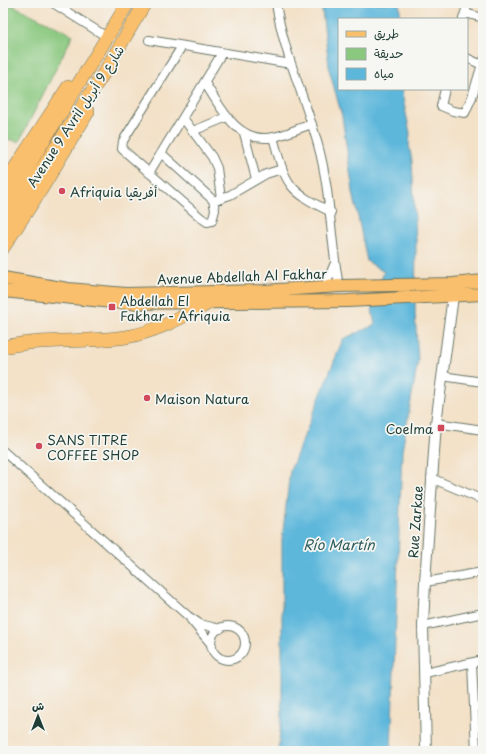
<svg xmlns="http://www.w3.org/2000/svg" width="486" height="754" viewBox="0 0 486 754" font-family="'Playpen Sans','Playpen Sans Arabic',sans-serif">
	<style>
		.green { fill: #8ac87f; stroke: #54825a }
		.water { fill: #5db7db; stroke: #3e7a88 }
		.lines { fill: none; stroke-linecap: round; stroke-linejoin: round }
		.minor-casing { stroke: #697668; stroke-width: 10 }
		.tertiary-casing { stroke: #697668; stroke-width: 12 }
		.primary-casing { stroke: #697668; stroke-width: 14 }
		.trunk-casing { stroke: #697668; stroke-width: 14 }
		.minor { stroke: #fff; stroke-width: 8 }
		.tertiary { stroke: #fff; stroke-width: 10 }
		.primary { stroke: #f9bf6c; stroke-width: 12 }
		.trunk { stroke: #f9bf6c; stroke-width: 13 }
		.poi-dot { fill: #d1495b; stroke: #f6f6f2; stroke-width: 1.5 }
		.labels { text-anchor: middle; dominant-baseline: central; stroke-width: 3.5; stroke-linejoin: round; paint-order: stroke }
		.street-label { font-size: 13px; fill: #1f3d34; stroke: #f6f6f2 }
		.poi-label { font-size: 13px; fill: #1f3d34; stroke: #f6f6f2; text-anchor: start }
		.water-label { font-size: 14px; font-style: italic; fill: #2e5c5e; stroke: #f6f6f2 }
	</style>
	<rect width="100%" height="100%" fill="#f6f6f2"/>
	<filter id="ink" filterUnits="userSpaceOnUse"><feTurbulence type="fractalNoise" baseFrequency=".025" numOctaves="2"/><feDisplacementMap in="SourceGraphic" scale="8" xChannelSelector="R" yChannelSelector="G"/><feConvolveMatrix kernelMatrix="1 2 1 2 8 2 1 2 1" color-interpolation-filters="sRGB"/></filter>
	<filter id="wash" filterUnits="userSpaceOnUse"><feTurbulence type="fractalNoise" baseFrequency=".012" numOctaves="4" result="noise"/><feDisplacementMap in="SourceGraphic" scale="16" xChannelSelector="R" yChannelSelector="G"/><feGaussianBlur stdDeviation="0.9" result="paint"/><feColorMatrix in="noise" values="0 0 0 0 0 0 0 0 0 0 0 0 0 0 0 0 0 1.4 0 .05"/><feComposite in="paint" operator="in"/></filter>
	<g filter="url(#wash)">
		<rect width="100%" height="100%" fill="#f3e1c8"/>
		<path class="green" d="M 3,3 L 8,3 L 73,35 L 19,142 L 3,138 Z"/>
		<path class="water" d="M 321,3 L 399,3 L 401,19 L 339,19 L 339,89 L 401,89 L 410,133 L 409,145 L 412,161 L 416,242 L 415,313 L 418,361 L 402,451 L 391,751 L 278,751 L 282,714 L 282,540 L 290,471 L 343,339 L 375,325 L 371,304 L 384,272 L 367,261 L 353,192 L 342,116 L 330,73 Z"/>
	</g>
	<g filter="url(#ink)">
		<g class="lines">
			<defs>
				<path id="minor" d="M 53,3 L 107,37
					M 276,3 C 283,52 305,97 318,145 C 331,191 330,239 339,286
					M 465,13 L 483,18
					M 463,19 L 468,3
					M 149,40 L 291,64
					M 467,58 L 482,65
					M 205,83 C 221,108 238,145 274,137 C 287,134 299,128 312,124
					M 445,89 L 441,106 L 453,111 L 465,113 L 472,97 L 483,61
					M 183,118 L 212,157 L 217,168 L 221,199
					M 193,131 L 227,117
					M 244,133 L 256,179
					M 273,137 C 286,184 286,190 331,212
					M 161,153 L 213,200 L 215,210 L 212,221 L 207,222 L 200,217 L 122,149 L 123,141 L 182,46
					M 149,173 L 222,53
					M 218,199 L 230,195 L 266,174 L 282,169
					M 325,287 L 334,265
					M 442,376 L 483,382
					M 436,423 L 483,430
					M 3,451 L 188,616 L 200,624 L 220,629
					M 431,478 L 483,500
					M 425,582 L 483,572
					M 191,620 L 212,645
					M 423,626 L 483,613
					M211 643a17 17 0 1 1 34 0a17 17 0 1 1-34 0Z
					M 472,663 L 476,751
					M 425,673 L 483,660"/>
				<path id="tertiary" d="M 426,751 L 423,626 L 425,582 L 436,423 L 453,296"/>
				<path id="primary" d="M 3,278 L 68,289 L 126,294 L 264,291 L 339,286 L 453,284 L 483,281
					M 3,291 L 123,303 L 348,301 L 483,294"/>
				<path id="trunk" d="M 3,186 L 68,87
					M 3,207 L 128,3
					M 3,229 L 105,71 L 145,3
					M 3,248 L 42,188 L 88,112
					M 3,347 C 43,338 85,343 126,337 C 157,332 184,316 211,302"/>
			</defs>
			<use href="#minor" class="minor-casing"/>
			<use href="#tertiary" class="tertiary-casing"/>
			<use href="#primary" class="primary-casing"/>
			<use href="#trunk" class="trunk-casing"/>
			<use href="#minor" class="minor"/>
			<use href="#tertiary" class="tertiary"/>
			<use href="#primary" class="primary"/>
			<use href="#trunk" class="trunk"/>
		</g>
	</g>
	<g class="poi-dot">
		<circle cx="62" cy="191" r="4"/>
		<rect x="108" y="303" width="8" height="8" rx="2"/>
		<circle cx="147" cy="398" r="4"/>
		<rect x="437" y="424" width="8" height="8" rx="2"/>
		<circle cx="39" cy="446" r="4"/>
	</g>
	<g class="labels">
		<g class="street-label">
			<text transform="translate(75 116) rotate(-57)">Avenue 9 Avril شارع 9 أبريل</text>
			<text transform="translate(242 276) rotate(-2)">Avenue Abdellah Al Fakhar</text>
			<text transform="translate(415 522) rotate(-86)">Rue Zarkae</text>
		</g>
		<g class="poi-label">
			<text x="70" y="191">Afriquia أفريقيا</text>
			<text x="120" y="300">Abdellah El<tspan x="120" dy="15">Fakhar - Afriquia</tspan></text>
			<text x="155" y="398">Maison Natura</text>
			<text x="433" y="428" text-anchor="end">Coelma</text>
			<text x="47" y="439">SANS TITRE<tspan x="47" dy="15">COFFEE SHOP</tspan></text>
		</g>
		<g class="water-label">
			<text x="339" y="544">Río Martín</text>
		</g>
	</g>
	<rect width="486" height="754" fill="none" stroke="#f6f6f2" stroke-width="16"/>
	<rect x="338" y="18" width="130" height="72" fill="#f6f6f2" stroke="#a0aca6"/>
	<rect x="346" y="31" width="20" height="6" fill="#f9bf6c" stroke="#a0aca6"/>
	<text x="374" y="38" font-size="12" fill="#1f3d34">طريق</text>
	<rect x="346" y="48" width="20" height="12" fill="#8ac87f" stroke="#a0aca6"/>
	<text x="374" y="58" font-size="12" fill="#1f3d34">حديقة</text>
	<rect x="346" y="68" width="20" height="12" fill="#5db7db" stroke="#a0aca6"/>
	<text x="374" y="78" font-size="12" fill="#1f3d34">مياه</text>
	<g transform="translate(38 716)" stroke="#f6f6f2" stroke-width="3" paint-order="stroke">
	<path d="M0-3L7 15L0 10L-7 15Z" fill="#1f3d34"/>
	<text y="-6" font-size="11" font-weight="bold" text-anchor="middle" fill="#1f3d34">ش</text>
	</g>
</svg>
